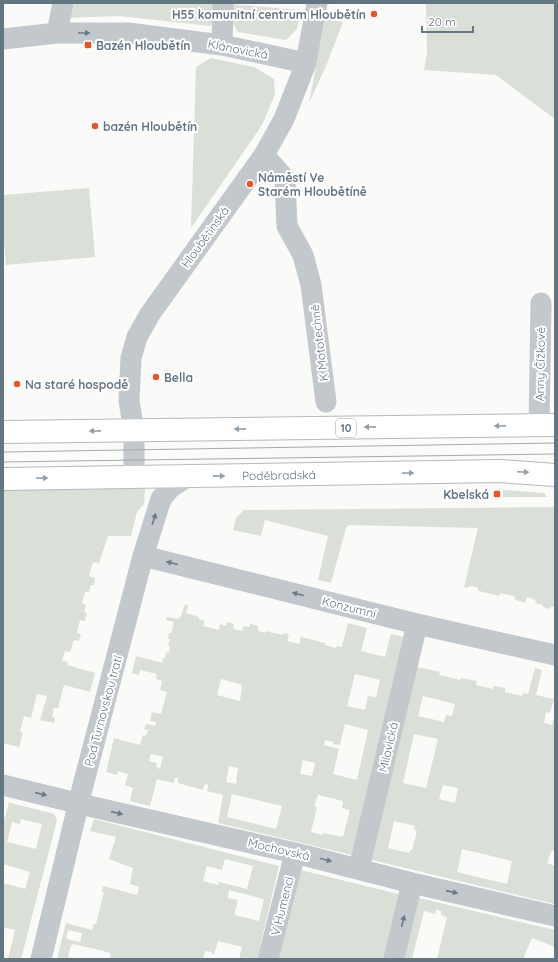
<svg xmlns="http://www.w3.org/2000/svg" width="558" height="962" viewBox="0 0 558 962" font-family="Quicksand,sans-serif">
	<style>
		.green { fill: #dadfd7; fill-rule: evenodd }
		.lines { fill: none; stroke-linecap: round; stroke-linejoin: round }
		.major-casing { stroke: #b5babe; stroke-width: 24 }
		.minor { stroke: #c3c8cc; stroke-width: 21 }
		.major { stroke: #fff; stroke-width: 22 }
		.tram { stroke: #a2aab0; stroke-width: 1 }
		.oneway { fill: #6a7a87 }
		.oneway2 { fill: #939fa8 }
		.poi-dot { fill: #e4572e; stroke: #fff; stroke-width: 1.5 }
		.labels { text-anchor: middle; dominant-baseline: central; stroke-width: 4; stroke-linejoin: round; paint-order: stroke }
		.shield { fill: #fff; stroke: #939fa8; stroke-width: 1 }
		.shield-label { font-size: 11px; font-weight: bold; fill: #657683 }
		.poi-label { font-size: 12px; font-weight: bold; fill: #657683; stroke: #fff; text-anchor: start }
		.street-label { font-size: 12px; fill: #657683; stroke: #fff }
	</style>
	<rect width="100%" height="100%" fill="#fafaf8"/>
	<path class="green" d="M 70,3 L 214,3 L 214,17 L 211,26 L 119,16 L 65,18 Z
		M 426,3 L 555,3 L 555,119 L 496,75 L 424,70 L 427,53 Z
		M 229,4 L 301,10 L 297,29 L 286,40 L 238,32 L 230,18 Z
		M 325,19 L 343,22 L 326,66 L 309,103 Z
		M 211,58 L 254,67 L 274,79 L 275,94 L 262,125 L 191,228 L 196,67 Z
		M 89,188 L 95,257 L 6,265 L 3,227 L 3,195 Z
		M 145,488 L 144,504 L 137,512 L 131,536 L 108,536 L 99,563 L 93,562 L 89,576 L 95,578 L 94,585 L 91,585 L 89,592 L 85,592 L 82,603 L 86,605 L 84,612 L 87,613 L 85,621 L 80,620 L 77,633 L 81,634 L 79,641 L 74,640 L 70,652 L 65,651 L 62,661 L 68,662 L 67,665 L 95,673 L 90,692 L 64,685 L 58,708 L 54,708 L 52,717 L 55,718 L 54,723 L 40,720 L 47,696 L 37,694 L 31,718 L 24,716 L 20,732 L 23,733 L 19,747 L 3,743 L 3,490 Z
		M 503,490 L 544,493 L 547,497 L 503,497 Z
		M 555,507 L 555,607 L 551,606 L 550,609 L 543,607 L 543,605 L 535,603 L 536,600 L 527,597 L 525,603 L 514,599 L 515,596 L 500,593 L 499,596 L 479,591 L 477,587 L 470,586 L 466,588 L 464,587 L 478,528 L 349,525 L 346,528 L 331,583 L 318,580 L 328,536 L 265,520 L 261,536 L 233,530 L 236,518 L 244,510 Z
		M 185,604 L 188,605 L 186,613 L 199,617 L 199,619 L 205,621 L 203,626 L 219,630 L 220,624 L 226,626 L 227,622 L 234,624 L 233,629 L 242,631 L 244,626 L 250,627 L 250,624 L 258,626 L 258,631 L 265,633 L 266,631 L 282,635 L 283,633 L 289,634 L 287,641 L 299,644 L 301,637 L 325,643 L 325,645 L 336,648 L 337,646 L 342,647 L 348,623 L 367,628 L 361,651 L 385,657 L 391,634 L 403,637 L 352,855 L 218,823 L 223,795 L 207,791 L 208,785 L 205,784 L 203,790 L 178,783 L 178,778 L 175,778 L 174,783 L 157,779 L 150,806 L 130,801 L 133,788 L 125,785 L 128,774 L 118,771 L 117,775 L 106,772 L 114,738 L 140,745 L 143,735 L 146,736 L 148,730 L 144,729 L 146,724 L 155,726 L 156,722 L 150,721 L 152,712 L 161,714 L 167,692 L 160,690 L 162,681 L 156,679 L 157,674 L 140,670 L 139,675 L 132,673 L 136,656 L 162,663 L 163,658 L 165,658 L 166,652 L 169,653 L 170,646 L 168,645 L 170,639 L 168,639 L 169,633 L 171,634 L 174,622 L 166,620 L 167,617 L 178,619 L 181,616 ZM 355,674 L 380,680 L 376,697 L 368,696 L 365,710 L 347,706 ZM 221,679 L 242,685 L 240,701 L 217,695 ZM 345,724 L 368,730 L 357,780 L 333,774 L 339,749 L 324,745 L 325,740 L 333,742 L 333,744 L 340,745 ZM 151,754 L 163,757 L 160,769 L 156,767 L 157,763 L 149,761 ZM 303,760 L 315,763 L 312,776 L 300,774 ZM 229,766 L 238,768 L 236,784 L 226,782 ZM 232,794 L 282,806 L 276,829 L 227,817 ZM 318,795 L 343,801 L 342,808 L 350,810 L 343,837 L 323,833 L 322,835 L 311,832 L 317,807 L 314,806 Z
		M 417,667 L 440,672 L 439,675 L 460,680 L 461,678 L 477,681 L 476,685 L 493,689 L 494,686 L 505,688 L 505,692 L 522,696 L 523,693 L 528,694 L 535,668 L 542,670 L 536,695 L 554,699 L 550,713 L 546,712 L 544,723 L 552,725 L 555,714 L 555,851 L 552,850 L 547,863 L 555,866 L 555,904 L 372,860 ZM 423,696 L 455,704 L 452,716 L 446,715 L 444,722 L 418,716 ZM 414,734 L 438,739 L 426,788 L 403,783 ZM 443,785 L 458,788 L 455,803 L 439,799 ZM 394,821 L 415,826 L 414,830 L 417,831 L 412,850 L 410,850 L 409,853 L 388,848 ZM 462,849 L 512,861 L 507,884 L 457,872 Z
		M 3,801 L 54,814 L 57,820 L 21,959 L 8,959 L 15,930 L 3,927 L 3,883 L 25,889 L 30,872 L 3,864 L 3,824 L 9,803 ZM 21,819 L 42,824 L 36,849 L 7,842 L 12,822 L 20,824 Z
		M 94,819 L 279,866 L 257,959 L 239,959 L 242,947 L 218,941 L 214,954 L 212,954 L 212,952 L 205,951 L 203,959 L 110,959 L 111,953 L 74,944 L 71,945 L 68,957 L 70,957 L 70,959 L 57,959 L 66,923 L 92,930 L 94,924 L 96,924 L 104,893 L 102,892 L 103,886 L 137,895 L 139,887 L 130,884 L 133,868 L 109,859 L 116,837 L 90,831 ZM 225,859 L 253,866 L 247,889 L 219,882 L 218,885 L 203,881 L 207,866 L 222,870 ZM 229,890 L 264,899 L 259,921 L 234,915 L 238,900 L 228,898 ZM 68,930 L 82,933 L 80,942 L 66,939 Z
		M 301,870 L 398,894 L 401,900 L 386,959 L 275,959 Z
		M 419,898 L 555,930 L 555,947 L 532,938 L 523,959 L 437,959 L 447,917 L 441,915 L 441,911 L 436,910 L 435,914 L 424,911 L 412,959 L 405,959 Z"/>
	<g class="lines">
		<defs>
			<g id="major">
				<path d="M 3,432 L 555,425"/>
				<path id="s1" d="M 3,479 L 499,471 L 555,475"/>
			</g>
		</defs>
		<use href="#major" class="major-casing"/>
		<path class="minor" d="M 57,33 L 63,3
			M 3,39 L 57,33 L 128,33 L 222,45 L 306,63
			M 222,45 L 223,3
			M 264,155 L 285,179 L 287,226 L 303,255 L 311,285 L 326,402
			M 539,425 L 541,303
			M 134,477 L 134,431 L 129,401 L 131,358 L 137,337 L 150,314 L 264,155 L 284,119 L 306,63 L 317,3
			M 143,556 L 417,624 L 555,655
			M 3,785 L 93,807 L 295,853 L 412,883 L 555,916
			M 359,869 L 417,624
			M 41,959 L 81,793 L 143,556 L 161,499 L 170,488 L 188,476
			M 268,959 L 295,853
			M 394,959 L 412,883"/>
		<use href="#major" class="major"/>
		<path class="tram" d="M 3,452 L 555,443
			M 3,462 L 555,454"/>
	</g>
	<defs><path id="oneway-solid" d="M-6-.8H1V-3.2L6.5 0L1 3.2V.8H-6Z"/></defs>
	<g class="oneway">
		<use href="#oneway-solid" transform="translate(84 33)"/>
		<use href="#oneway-solid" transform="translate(154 519) rotate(-73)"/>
		<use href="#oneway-solid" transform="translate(172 563) rotate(-166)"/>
		<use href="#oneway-solid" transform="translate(298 594) rotate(-166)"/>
		<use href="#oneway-solid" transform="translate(41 794) rotate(13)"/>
		<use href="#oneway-solid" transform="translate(117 813) rotate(13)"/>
		<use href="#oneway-solid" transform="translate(326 860) rotate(14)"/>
		<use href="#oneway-solid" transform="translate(452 892) rotate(13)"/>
		<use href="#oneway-solid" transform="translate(403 921) rotate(-76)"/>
	</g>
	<g class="oneway2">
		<use href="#oneway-solid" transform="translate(500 426) rotate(179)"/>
		<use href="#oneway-solid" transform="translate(370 427) rotate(179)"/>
		<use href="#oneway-solid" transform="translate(240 429) rotate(179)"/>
		<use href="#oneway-solid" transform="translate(95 431) rotate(179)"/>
		<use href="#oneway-solid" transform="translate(523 472) rotate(3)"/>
		<use href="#oneway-solid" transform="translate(408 473) rotate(-1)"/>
		<use href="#oneway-solid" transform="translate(219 476) rotate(-1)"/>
		<use href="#oneway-solid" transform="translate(42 478) rotate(-1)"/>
	</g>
	<g class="poi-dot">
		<circle cx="374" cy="14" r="4"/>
		<rect x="84" y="41" width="8" height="8" rx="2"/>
		<circle cx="95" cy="126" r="4"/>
		<circle cx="250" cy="184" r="4"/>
		<circle cx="156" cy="377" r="4"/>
		<circle cx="17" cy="384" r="4"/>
		<rect x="493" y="490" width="8" height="8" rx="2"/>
	</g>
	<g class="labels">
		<rect class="shield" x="336" y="419" width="20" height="18" rx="3"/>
		<g class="shield-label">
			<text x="346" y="428">10</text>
		</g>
		<g class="poi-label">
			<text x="366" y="14" text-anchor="end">H55 komunitní centrum Hloubětín</text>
			<text x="96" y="45">Bazén Hloubětín</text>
			<text x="103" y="126">bazén Hloubětín</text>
			<text x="258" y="177">Náměstí Ve<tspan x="258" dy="14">Starém Hloubětíně</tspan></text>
			<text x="164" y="377">Bella</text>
			<text x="25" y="384">Na staré hospodě</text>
			<text x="489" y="494" text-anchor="end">Kbelská</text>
		</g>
		<g class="street-label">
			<text transform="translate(238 49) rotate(11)">Klánovická</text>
			<text transform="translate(205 237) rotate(-54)">Hloubětínská</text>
			<text transform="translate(319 343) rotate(-97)">K Mototechně</text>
			<text transform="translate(540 364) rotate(-89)">Anny Čížkové</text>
			<text stroke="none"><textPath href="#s1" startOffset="276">Poděbradská</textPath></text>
			<text transform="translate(349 607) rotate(14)">Konzumní</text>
			<text transform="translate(103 711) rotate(-75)">Pod Turnovskou tratí</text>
			<text transform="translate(388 747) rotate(-77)">Milovická</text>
			<text transform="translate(279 849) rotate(13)">Mochovská</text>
			<text transform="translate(282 906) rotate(-76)">V Humenci</text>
		</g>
	</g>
	<rect width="558" height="962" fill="none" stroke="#657683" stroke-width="8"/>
	<path d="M422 26v6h51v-6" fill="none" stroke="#657683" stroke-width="2"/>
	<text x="428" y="26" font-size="12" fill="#657683" stroke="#ffffff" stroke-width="3" paint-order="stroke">20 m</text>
</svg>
